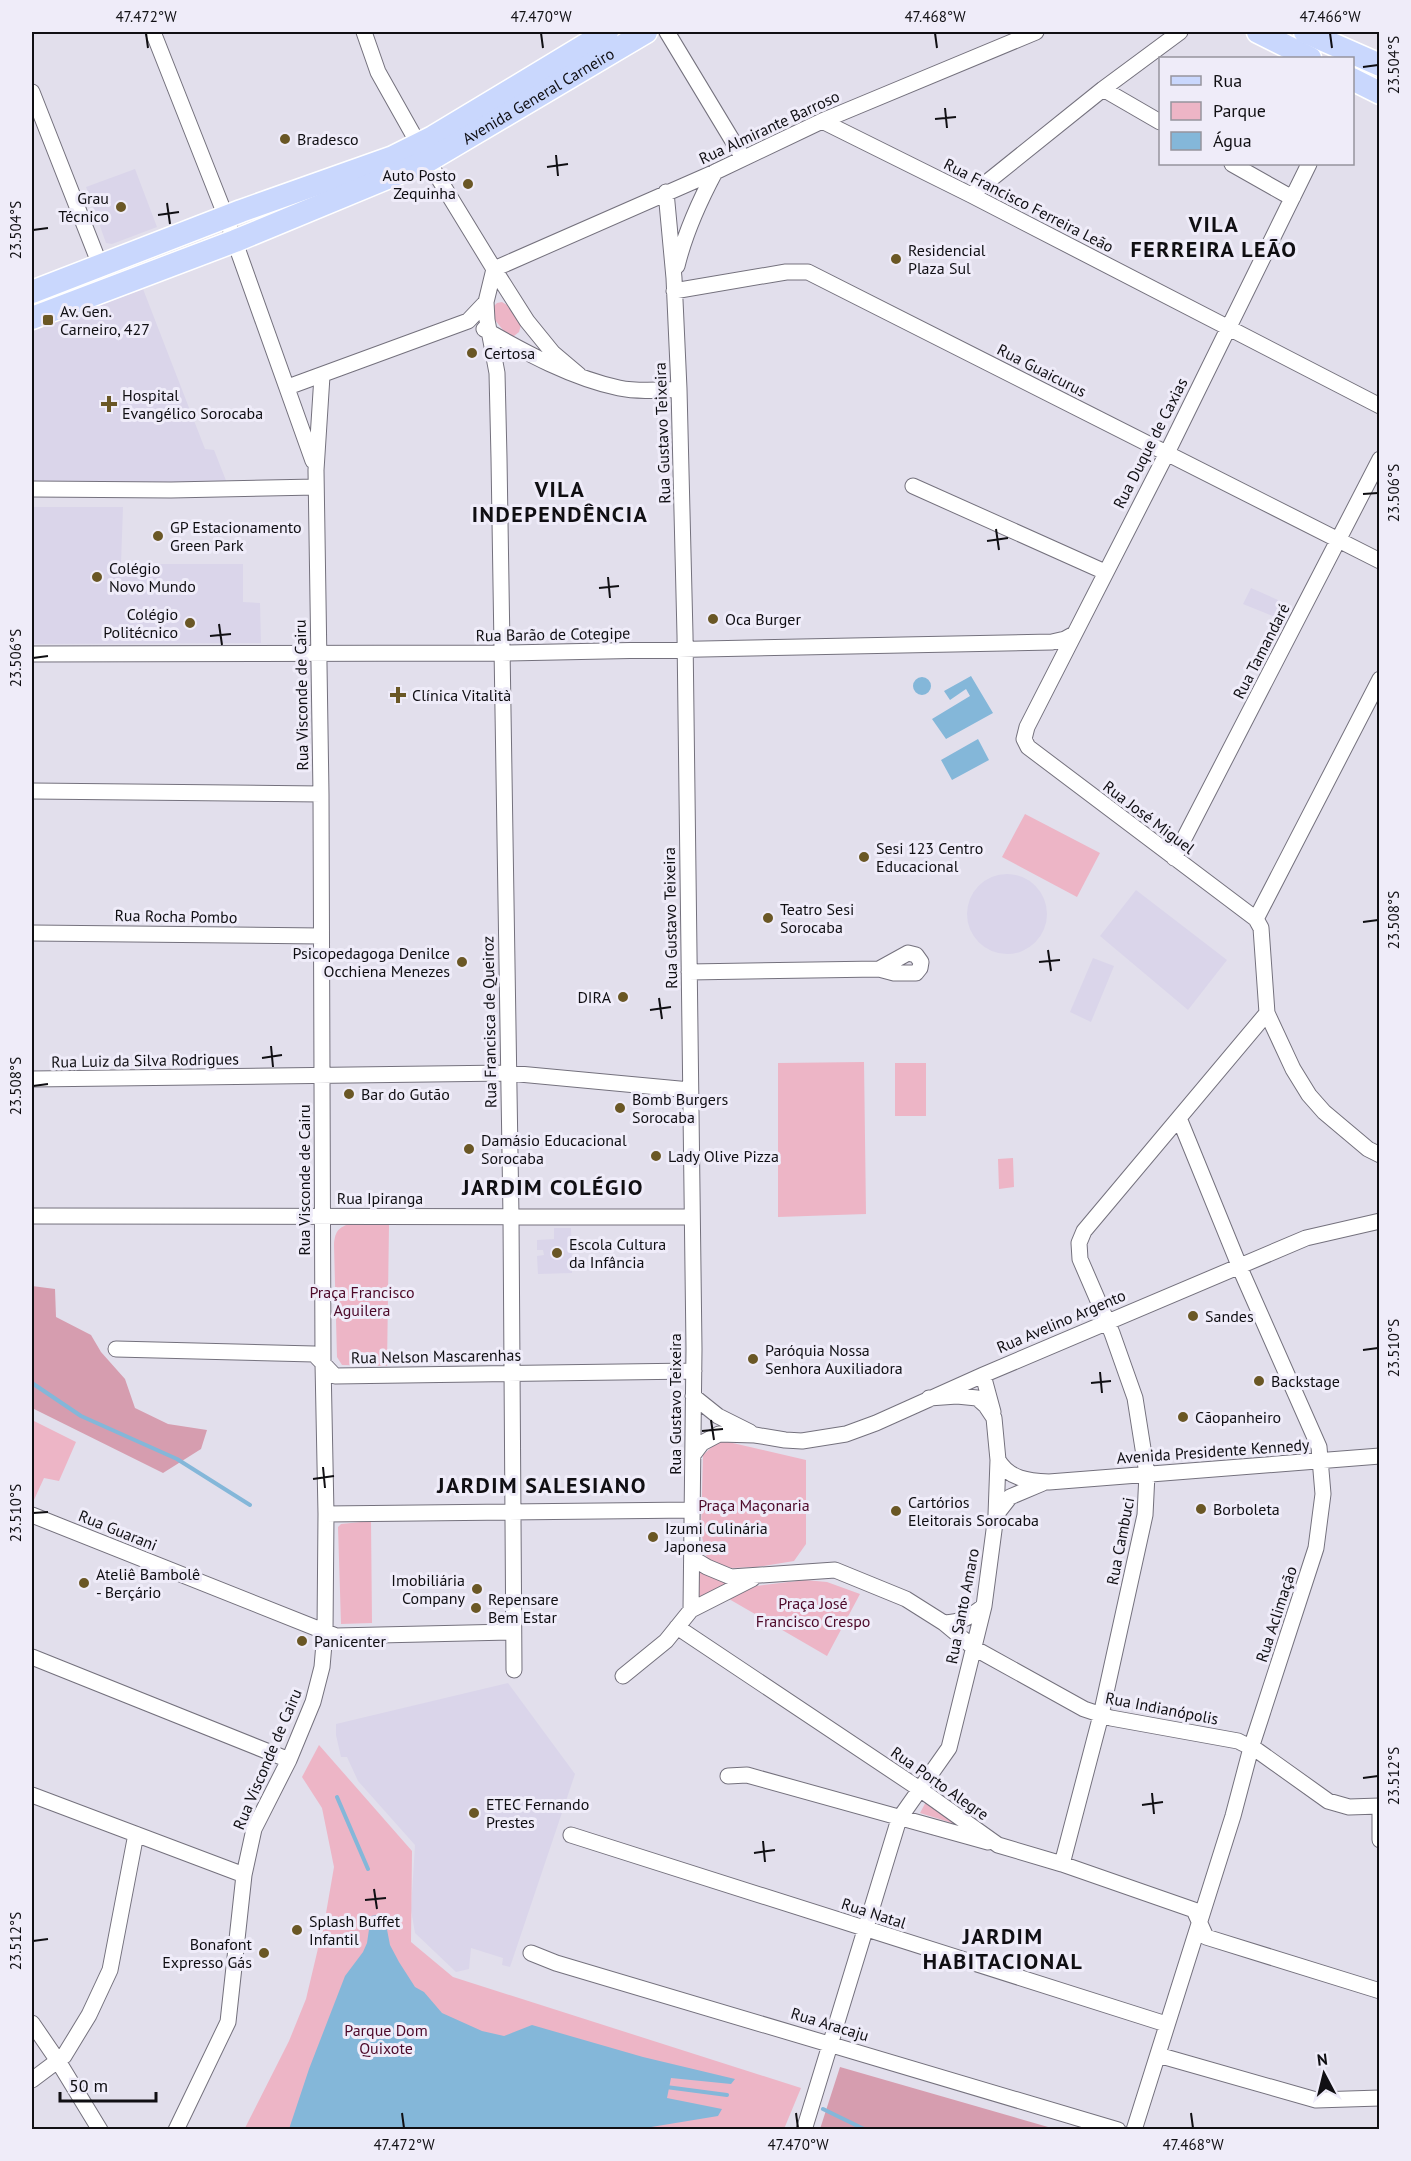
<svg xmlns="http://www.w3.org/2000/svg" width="1411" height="2161" viewBox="0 0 1411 2161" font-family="'PT Sans',sans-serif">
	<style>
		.built { fill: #dad5ea }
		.green { fill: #edb5c6 }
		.forest { fill: #d69daf }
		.water { fill: #84b7d9 }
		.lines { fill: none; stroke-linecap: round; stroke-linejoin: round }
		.stream { stroke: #84b7d9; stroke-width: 4 }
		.street-casing { stroke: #74717d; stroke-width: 17 }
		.primary-casing { stroke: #fff; stroke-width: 25 }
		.street { stroke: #fff; stroke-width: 15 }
		.primary { stroke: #c9d7fd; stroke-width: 22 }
		.ticks { fill: none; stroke: #100f13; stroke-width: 2 }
		.poi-dot { fill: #6a5725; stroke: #efecf9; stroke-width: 2 }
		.labels { text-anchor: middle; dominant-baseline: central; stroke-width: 6; stroke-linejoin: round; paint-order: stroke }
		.street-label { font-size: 16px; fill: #100f13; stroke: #efecf9 }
		.poi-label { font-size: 16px; fill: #100f13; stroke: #efecf9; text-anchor: start }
		.park-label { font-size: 16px; fill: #4d0929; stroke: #efecf9 }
		.district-label { font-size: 22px; font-weight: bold; letter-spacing: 1.5px; fill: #100f13; stroke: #efecf9 }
		.neatline { fill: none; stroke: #100f13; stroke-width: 2 }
		.ticks-label { font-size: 15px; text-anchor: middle; fill: #100f13 }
	</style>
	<rect width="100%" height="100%" fill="#e2dfec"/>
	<path class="built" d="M 135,169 L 157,227 L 112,244 L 106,243 L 86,187 Z
		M 143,289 L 205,449 L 214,450 L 227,483 L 32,482 L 32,331 Z
		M 32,507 L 123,507 L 121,564 L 243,564 L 243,602 L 260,603 L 261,643 L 32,644 Z
		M 1251,588 L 1287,604 L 1280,619 L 1243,604 Z
		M967 914a40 40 0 1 1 80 0a40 40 0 1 1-80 0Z
		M 1136,890 L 1227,960 L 1188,1010 L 1100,936 Z
		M 1093,958 L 1114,966 L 1091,1022 L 1070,1012 Z
		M 554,1228 L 571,1228 L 572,1273 L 538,1274 L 537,1256 L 544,1255 L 543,1250 L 537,1250 L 537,1240 L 554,1239 Z
		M 508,1683 L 575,1774 L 510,1967 L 502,1965 L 503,1958 L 471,1948 L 469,1969 L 456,1972 L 415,1933 L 411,1910 L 415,1845 L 358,1781 L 347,1757 L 341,1757 L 336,1735 L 336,1724 Z"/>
	<path class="green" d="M 502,302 L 507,305 L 521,325 L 519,332 L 514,336 L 507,335 L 495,320 L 493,307 L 497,303 Z
		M 1025,814 L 1100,853 L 1077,897 L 1002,857 Z
		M 864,1062 L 866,1214 L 778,1217 L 778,1063 Z
		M 895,1063 L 926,1063 L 926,1116 L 895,1116 Z
		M 1013,1158 L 1014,1187 L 999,1189 L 998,1159 Z
		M 349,1224 L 389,1225 L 387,1366 L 342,1365 L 337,1357 L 334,1245 C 335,1233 337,1228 349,1224 Z
		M 32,1420 L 76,1442 L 59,1481 L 44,1478 L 33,1502 L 32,1501 Z
		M 724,1441 L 806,1460 L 806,1544 L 794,1561 L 757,1567 L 731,1568 L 707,1559 L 701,1532 L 703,1455 L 714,1445 Z
		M 371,1521 L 372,1623 L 341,1624 L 338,1527 L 341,1524 Z
		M 699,1569 L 730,1584 L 699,1601 Z
		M 805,1580 L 827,1582 L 860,1594 L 827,1656 L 729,1599 L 756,1586 Z
		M 319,1745 L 412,1851 L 411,1942 L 453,1977 L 801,2088 L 784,2129 L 244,2130 L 289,2041 L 306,1999 L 325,1919 L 334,1867 L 322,1808 L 302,1777 Z
		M 928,1798 L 965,1827 L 920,1813 Z"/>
	<path class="forest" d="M 32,1286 L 55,1289 L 56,1317 L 91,1335 L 101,1352 L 125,1379 L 135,1408 L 168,1424 L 207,1430 L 201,1449 L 163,1473 L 32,1408 Z
		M 840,2067 L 1055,2129 L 820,2129 Z"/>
	<path class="water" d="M 971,676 L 993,713 L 946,739 L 932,719 L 970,696 L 966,689 L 950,700 L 944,691 Z
		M913 686a9 9 0 1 1 18 0a9 9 0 1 1-18 0Z
		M 978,739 L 989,760 L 952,780 L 941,760 Z
		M 384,1914 L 390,1945 L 399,1962 L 415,1987 L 424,1992 L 442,2013 L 482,2031 L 504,2036 L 532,2025 L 643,2057 L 735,2079 L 731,2084 L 671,2078 L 667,2098 L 722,2109 L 718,2116 L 633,2130 L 289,2129 L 309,2069 L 345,1976 L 363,1952 L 367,1943 L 371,1916 Z"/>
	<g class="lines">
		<path class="stream" d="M 32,1383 L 81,1416 L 177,1459 L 250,1505
			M 337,1797 L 368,1869
			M 666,2087 L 727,2095
			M 823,2109 L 866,2130"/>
		<defs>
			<path id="street" d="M 153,32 L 226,217 L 313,461
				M 364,32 L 378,72 L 428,161 L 494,269 L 527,321 L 553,353 L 579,375
				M 667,32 L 743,158
				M 1103,89 L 1160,122
				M 32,92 L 100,265
				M 822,121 L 971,195 L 1380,406
				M 1232,164 L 1285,194 L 1293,197
				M 1309,164 L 1167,453 L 1027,727 L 1024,739 L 1028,747 L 1256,919 L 1261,928 L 1267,1013 L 1293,1069 L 1309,1095 L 1324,1112 L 1368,1149 L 1380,1155
				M 666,192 L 674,278 L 679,389 L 685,635 L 694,1349 L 691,1610
				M 971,195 L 1103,89 L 1180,32
				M 677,266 C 685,233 699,202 715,172
				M 494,269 L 715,172 L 822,121 L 1036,32
				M 674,291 L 786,272 L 808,272 L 1380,561
				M 486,302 L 487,320 L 497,373 L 499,458 L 511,1217 L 514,1670
				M 484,329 C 526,353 572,378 619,388 C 638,392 660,390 679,389
				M 288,387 L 468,321 L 486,302 L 494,269
				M 913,486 L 1105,572
				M 32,489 L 171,490 L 316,487
				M 32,654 L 502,653 L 1052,642 L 1065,639 L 1074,634
				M 32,791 L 321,794
				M 1174,858 L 1380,459
				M 1256,919 L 1380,679
				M 32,933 L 321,936
				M 689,972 L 879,969 L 894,973 L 916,973 L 920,968 L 921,962 L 916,955 L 908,953 L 879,969
				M 32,1079 L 508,1073 L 690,1090
				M 32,1216 L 692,1217
				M 116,1349 L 314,1354 L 335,1376 L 694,1371
				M 983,1375 L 993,1412
				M 693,1396 L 718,1416 L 750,1432
				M 693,1455 L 702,1443 L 719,1434 L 755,1435 L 785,1440 L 802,1441 L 846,1434 L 876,1423 L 983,1375 L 1306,1238 L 1380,1221
				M 998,1460 C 1009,1479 1028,1481 1049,1482 L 1380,1456
				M 326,1514 L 692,1510
				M 32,1515 L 336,1636 L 513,1632
				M 996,1515 L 1010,1497 L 1043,1483
				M 692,1558 L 707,1567 L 731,1577 L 835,1570 L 906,1599 L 944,1623 L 974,1648 L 1084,1709 L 1111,1718 L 1238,1741 L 1258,1751 L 1328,1801 L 1349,1807 L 1380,1806
				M 944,1623 C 962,1622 970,1617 984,1606
				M 677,1627 L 921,1790 L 998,1845 L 1062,1864 L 1194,1910 L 1206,1937 L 1380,1991
				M 32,1657 L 289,1760
				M 623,1676 L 666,1641 L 691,1610 L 752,1579
				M 728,1776 L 747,1775 L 988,1842
				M 32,1795 L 244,1875
				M 1380,1813 L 1380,1840
				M 571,1835 L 1166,2024
				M 1062,1864 L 1101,1715 L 1145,1515 L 1147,1474 L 1135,1398 L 1112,1333 L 1080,1259 L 1079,1243 L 1084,1231 L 1267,1013
				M 531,1953 L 556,1963 L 1118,2130
				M 32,2023 L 58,2061 L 100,2130
				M 1158,2055 L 1316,2100 L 1380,2098
				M 32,2080 L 64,2056 L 89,2015 L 110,1970 L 136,1834
				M 176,2130 L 228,2022 L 244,1875 L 254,1829 L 289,1760 L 313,1702 L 322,1667 L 325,1632 L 326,1514 L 323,1363 L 321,794 L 316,470 L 322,376
				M 804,2130 L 899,1819 L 949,1748 L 984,1606 L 996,1515 L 998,1460 L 994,1418 L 986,1406 L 977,1398 L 957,1396 L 929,1398
				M 1134,2130 L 1233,1816 L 1251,1748 L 1316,1548 L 1323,1494 L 1319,1447 L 1243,1275 L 1179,1118"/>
			<g id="primary">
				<path d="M 1258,32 L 1310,58"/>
				<path d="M 1305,32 L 1380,65"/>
				<path d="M 1352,79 L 1380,93"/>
				<path d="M 32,292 L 241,211 L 393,157 L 433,137 L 607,32"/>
				<path id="s1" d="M 32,318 L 235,241 L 428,161 L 646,32"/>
			</g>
		</defs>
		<use href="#street" class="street-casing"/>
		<use href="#primary" class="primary-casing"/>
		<use href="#street" class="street"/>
		<use href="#primary" class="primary"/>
	</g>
	<path class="ticks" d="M 146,33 L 148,48M 541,33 L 543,48M 935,33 L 937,48M 1330,33 L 1332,48M 1363,67 L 1378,65M 945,108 L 947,128M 935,119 L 956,117M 556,155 L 558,176M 547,167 L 568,164M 167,203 L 170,224M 158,215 L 179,212M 33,230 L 48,228M 1363,494 L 1378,493M 996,529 L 999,550M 987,541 L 1008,538M 608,577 L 610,598M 599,588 L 619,586M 219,624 L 222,645M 210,636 L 231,634M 33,658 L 48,656M 1363,922 L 1378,920M 1048,950 L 1051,971M 1039,962 L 1060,960M 659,998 L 662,1019M 650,1010 L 671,1007M 271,1046 L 273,1067M 262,1058 L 282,1055M 33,1086 L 48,1084M 1363,1350 L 1378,1348M 1100,1372 L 1102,1393M 1091,1383 L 1111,1381M 711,1420 L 714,1440M 702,1431 L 723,1429M 323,1467 L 325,1488M 313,1479 L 334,1476M 33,1513 L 48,1512M 1363,1778 L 1378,1776M 1152,1793 L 1154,1814M 1142,1805 L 1163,1802M 763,1841 L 765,1862M 754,1853 L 775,1850M 374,1889 L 377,1909M 365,1900 L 386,1898M 33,1941 L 48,1939M 402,2113 L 404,2128M 796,2113 L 798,2128M 1191,2113 L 1193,2128"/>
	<g class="poi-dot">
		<circle cx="285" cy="139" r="6"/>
		<circle cx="468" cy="184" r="6"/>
		<circle cx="121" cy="207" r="6"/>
		<circle cx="896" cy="259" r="6"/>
		<rect x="42" y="314" width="12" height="12" rx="3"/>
		<circle cx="472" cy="353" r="6"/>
		<path d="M106 395h6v6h6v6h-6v6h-6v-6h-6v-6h6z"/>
		<circle cx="158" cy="536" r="6"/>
		<circle cx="97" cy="577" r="6"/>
		<circle cx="713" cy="619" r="6"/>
		<circle cx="190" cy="623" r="6"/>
		<path d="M395 686h6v6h6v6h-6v6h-6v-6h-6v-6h6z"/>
		<circle cx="864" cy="857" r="6"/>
		<circle cx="768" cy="918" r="6"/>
		<circle cx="462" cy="962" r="6"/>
		<circle cx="623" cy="997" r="6"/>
		<circle cx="349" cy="1094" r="6"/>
		<circle cx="620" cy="1108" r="6"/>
		<circle cx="469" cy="1149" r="6"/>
		<circle cx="656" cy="1156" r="6"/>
		<circle cx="557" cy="1253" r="6"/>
		<circle cx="1193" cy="1316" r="6"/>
		<circle cx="753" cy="1359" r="6"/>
		<circle cx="1259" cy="1381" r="6"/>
		<circle cx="1183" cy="1417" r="6"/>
		<circle cx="1201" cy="1509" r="6"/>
		<circle cx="896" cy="1511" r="6"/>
		<circle cx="653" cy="1537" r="6"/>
		<circle cx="84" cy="1583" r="6"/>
		<circle cx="477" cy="1589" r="6"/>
		<circle cx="476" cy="1608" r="6"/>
		<circle cx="302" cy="1641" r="6"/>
		<circle cx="474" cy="1813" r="6"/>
		<circle cx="297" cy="1930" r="6"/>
		<circle cx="264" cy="1953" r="6"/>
	</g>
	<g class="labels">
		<g class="street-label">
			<text stroke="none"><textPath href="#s1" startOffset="554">Avenida General Carneiro</textPath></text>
			<text transform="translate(769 127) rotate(-25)">Rua Almirante Barroso</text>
			<text transform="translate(1029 205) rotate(27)">Rua Francisco Ferreira Leão</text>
			<text transform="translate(1042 370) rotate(27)">Rua Guaicurus</text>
			<text transform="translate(662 433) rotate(-92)">Rua Gustavo Teixeira</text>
			<text transform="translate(1150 443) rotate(-63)">Rua Duque de Caxias</text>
			<text transform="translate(553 634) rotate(-1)">Rua Barão de Cotegipe</text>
			<text transform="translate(1261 651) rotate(-63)">Rua Tamandaré</text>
			<text transform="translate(301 695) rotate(-91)">Rua Visconde de Cairu</text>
			<text transform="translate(1149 817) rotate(37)">Rua José Miguel</text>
			<text transform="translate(176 916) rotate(1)">Rua Rocha Pombo</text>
			<text transform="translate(670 918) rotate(-91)">Rua Gustavo Teixeira</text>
			<text transform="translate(489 1022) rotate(-91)">Rua Francisca de Queiroz</text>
			<text transform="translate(145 1060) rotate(-1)">Rua Luiz da Silva Rodrigues</text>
			<text transform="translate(304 1180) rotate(-90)">Rua Visconde de Cairu</text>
			<text x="380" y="1198">Rua Ipiranga</text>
			<text transform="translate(1061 1321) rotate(-23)">Rua Avelino Argento</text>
			<text transform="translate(436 1356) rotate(-1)">Rua Nelson Mascarenhas</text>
			<text transform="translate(675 1404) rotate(-90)">Rua Gustavo Teixeira</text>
			<text transform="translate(1213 1451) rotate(-4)">Avenida Presidente Kennedy</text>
			<text transform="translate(118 1530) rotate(22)">Rua Guarani</text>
			<text transform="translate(1120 1541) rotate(-79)">Rua Cambuci</text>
			<text transform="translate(962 1606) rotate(-79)">Rua Santo Amaro</text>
			<text transform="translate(1276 1614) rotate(-72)">Rua Aclimação</text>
			<text transform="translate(1162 1708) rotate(11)">Rua Indianópolis</text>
			<text transform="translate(267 1759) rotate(-67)">Rua Visconde de Cairu</text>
			<text transform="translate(940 1783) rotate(35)">Rua Porto Alegre</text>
			<text transform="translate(874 1913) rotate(18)">Rua Natal</text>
			<text transform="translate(830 2024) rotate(17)">Rua Aracaju</text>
		</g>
		<g class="poi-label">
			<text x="297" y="139">Bradesco</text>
			<text x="456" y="175" text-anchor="end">Auto Posto<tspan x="456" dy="18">Zequinha</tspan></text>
			<text x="109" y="198" text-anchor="end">Grau<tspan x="109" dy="18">Técnico</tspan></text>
			<text x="908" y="250">Residencial<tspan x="908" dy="18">Plaza Sul</tspan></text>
			<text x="60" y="311">Av. Gen.<tspan x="60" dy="18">Carneiro, 427</tspan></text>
			<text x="484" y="353">Certosa</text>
			<text x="122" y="395">Hospital<tspan x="122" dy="18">Evangélico Sorocaba</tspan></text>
			<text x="170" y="527">GP Estacionamento<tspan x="170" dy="18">Green Park</tspan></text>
			<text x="109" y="568">Colégio<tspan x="109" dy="18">Novo Mundo</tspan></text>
			<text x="178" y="614" text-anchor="end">Colégio<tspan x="178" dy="18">Politécnico</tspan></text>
			<text x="725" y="619">Oca Burger</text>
			<text x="412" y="695">Clínica Vitalità</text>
			<text x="876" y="848">Sesi 123 Centro<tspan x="876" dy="18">Educacional</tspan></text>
			<text x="780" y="909">Teatro Sesi<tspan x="780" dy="18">Sorocaba</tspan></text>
			<text x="450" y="953" text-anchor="end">Psicopedagoga Denilce<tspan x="450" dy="18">Occhiena Menezes</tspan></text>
			<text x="611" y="997" text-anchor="end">DIRA</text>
			<text x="361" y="1094">Bar do Gutão</text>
			<text x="632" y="1099">Bomb Burgers<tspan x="632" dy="18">Sorocaba</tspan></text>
			<text x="481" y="1140">Damásio Educacional<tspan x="481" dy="18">Sorocaba</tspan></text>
			<text x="668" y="1156">Lady Olive Pizza</text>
			<text x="569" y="1244">Escola Cultura<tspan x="569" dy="18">da Infância</tspan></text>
			<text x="1205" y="1316">Sandes</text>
			<text x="765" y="1350">Paróquia Nossa<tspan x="765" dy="18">Senhora Auxiliadora</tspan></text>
			<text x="1271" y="1381">Backstage</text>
			<text x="1195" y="1417">Cãopanheiro</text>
			<text x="908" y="1502">Cartórios<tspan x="908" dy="18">Eleitorais Sorocaba</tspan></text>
			<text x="1213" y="1509">Borboleta</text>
			<text x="665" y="1528">Izumi Culinária<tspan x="665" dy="18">Japonesa</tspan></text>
			<text x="96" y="1574">Ateliê Bambolê<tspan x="96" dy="18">- Berçário</tspan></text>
			<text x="465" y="1580" text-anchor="end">Imobiliária<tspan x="465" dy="18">Company</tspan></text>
			<text x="488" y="1599">Repensare<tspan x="488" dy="18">Bem Estar</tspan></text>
			<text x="314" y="1641">Panicenter</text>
			<text x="486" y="1804">ETEC Fernando<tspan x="486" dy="18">Prestes</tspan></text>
			<text x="309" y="1921">Splash Buffet<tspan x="309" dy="18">Infantil</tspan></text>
			<text x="252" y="1944" text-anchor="end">Bonafont<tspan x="252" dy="18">Expresso Gás</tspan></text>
		</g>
		<g class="park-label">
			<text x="362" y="1292">Praça Francisco<tspan x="362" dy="18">Aguilera</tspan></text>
			<text x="754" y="1505">Praça Maçonaria</text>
			<text x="813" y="1603">Praça José<tspan x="813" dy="18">Francisco Crespo</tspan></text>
			<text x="386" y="2030">Parque Dom<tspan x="386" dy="18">Quixote</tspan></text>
		</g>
		<g class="district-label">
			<text x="1214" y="224">VILA<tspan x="1214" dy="25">FERREIRA LEÃO</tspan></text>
			<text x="560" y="489">VILA<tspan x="560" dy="25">INDEPENDÊNCIA</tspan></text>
			<text x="553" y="1187">JARDIM COLÉGIO</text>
			<text x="542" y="1485">JARDIM SALESIANO</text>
			<text x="1003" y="1936">JARDIM<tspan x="1003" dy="25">HABITACIONAL</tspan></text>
		</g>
	</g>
	<rect width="1411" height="2161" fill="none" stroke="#efecf9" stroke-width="66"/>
	<rect x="1159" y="57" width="195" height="108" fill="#efecf9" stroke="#96949d" stroke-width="1.5"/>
	<rect x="1171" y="76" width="30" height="9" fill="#c9d7fd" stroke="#96949d" stroke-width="1.5"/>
	<text x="1213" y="87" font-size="18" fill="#100f13">Rua</text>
	<rect x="1171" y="102" width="30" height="18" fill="#edb5c6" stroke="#96949d" stroke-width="1.5"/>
	<text x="1213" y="117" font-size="18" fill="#100f13">Parque</text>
	<rect x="1171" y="132" width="30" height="18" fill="#84b7d9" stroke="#96949d" stroke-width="1.5"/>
	<text x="1213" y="147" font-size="18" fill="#100f13">Água</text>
	<g transform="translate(1324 2074) rotate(353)" stroke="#efecf9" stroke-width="4.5" paint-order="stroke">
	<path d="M0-4.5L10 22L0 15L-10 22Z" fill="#100f13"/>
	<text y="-9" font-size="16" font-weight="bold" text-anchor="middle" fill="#100f13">N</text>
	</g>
	<path d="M60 2092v9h96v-9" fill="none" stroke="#100f13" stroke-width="3"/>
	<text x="69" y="2092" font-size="18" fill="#100f13" stroke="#efecf9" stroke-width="4.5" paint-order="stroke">50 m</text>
	<rect x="33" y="33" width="1345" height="2095" class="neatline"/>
	<g class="ticks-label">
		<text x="146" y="22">47.472°W</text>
		<text x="541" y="22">47.470°W</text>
		<text x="935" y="22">47.468°W</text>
		<text x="1330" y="22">47.466°W</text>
		<text transform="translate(1394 65) rotate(-90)" y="5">23.504°S</text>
		<text transform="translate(16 230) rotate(-90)" y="5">23.504°S</text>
		<text transform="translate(1394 493) rotate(-90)" y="5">23.506°S</text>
		<text transform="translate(16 658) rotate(-90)" y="5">23.506°S</text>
		<text transform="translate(1394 920) rotate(-90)" y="5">23.508°S</text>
		<text transform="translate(16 1086) rotate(-90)" y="5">23.508°S</text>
		<text transform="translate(1394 1348) rotate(-90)" y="5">23.510°S</text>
		<text transform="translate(16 1513) rotate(-90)" y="5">23.510°S</text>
		<text transform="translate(1394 1776) rotate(-90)" y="5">23.512°S</text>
		<text transform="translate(16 1941) rotate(-90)" y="5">23.512°S</text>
		<text x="404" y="2150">47.472°W</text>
		<text x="798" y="2150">47.470°W</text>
		<text x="1193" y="2150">47.468°W</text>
	</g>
</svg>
